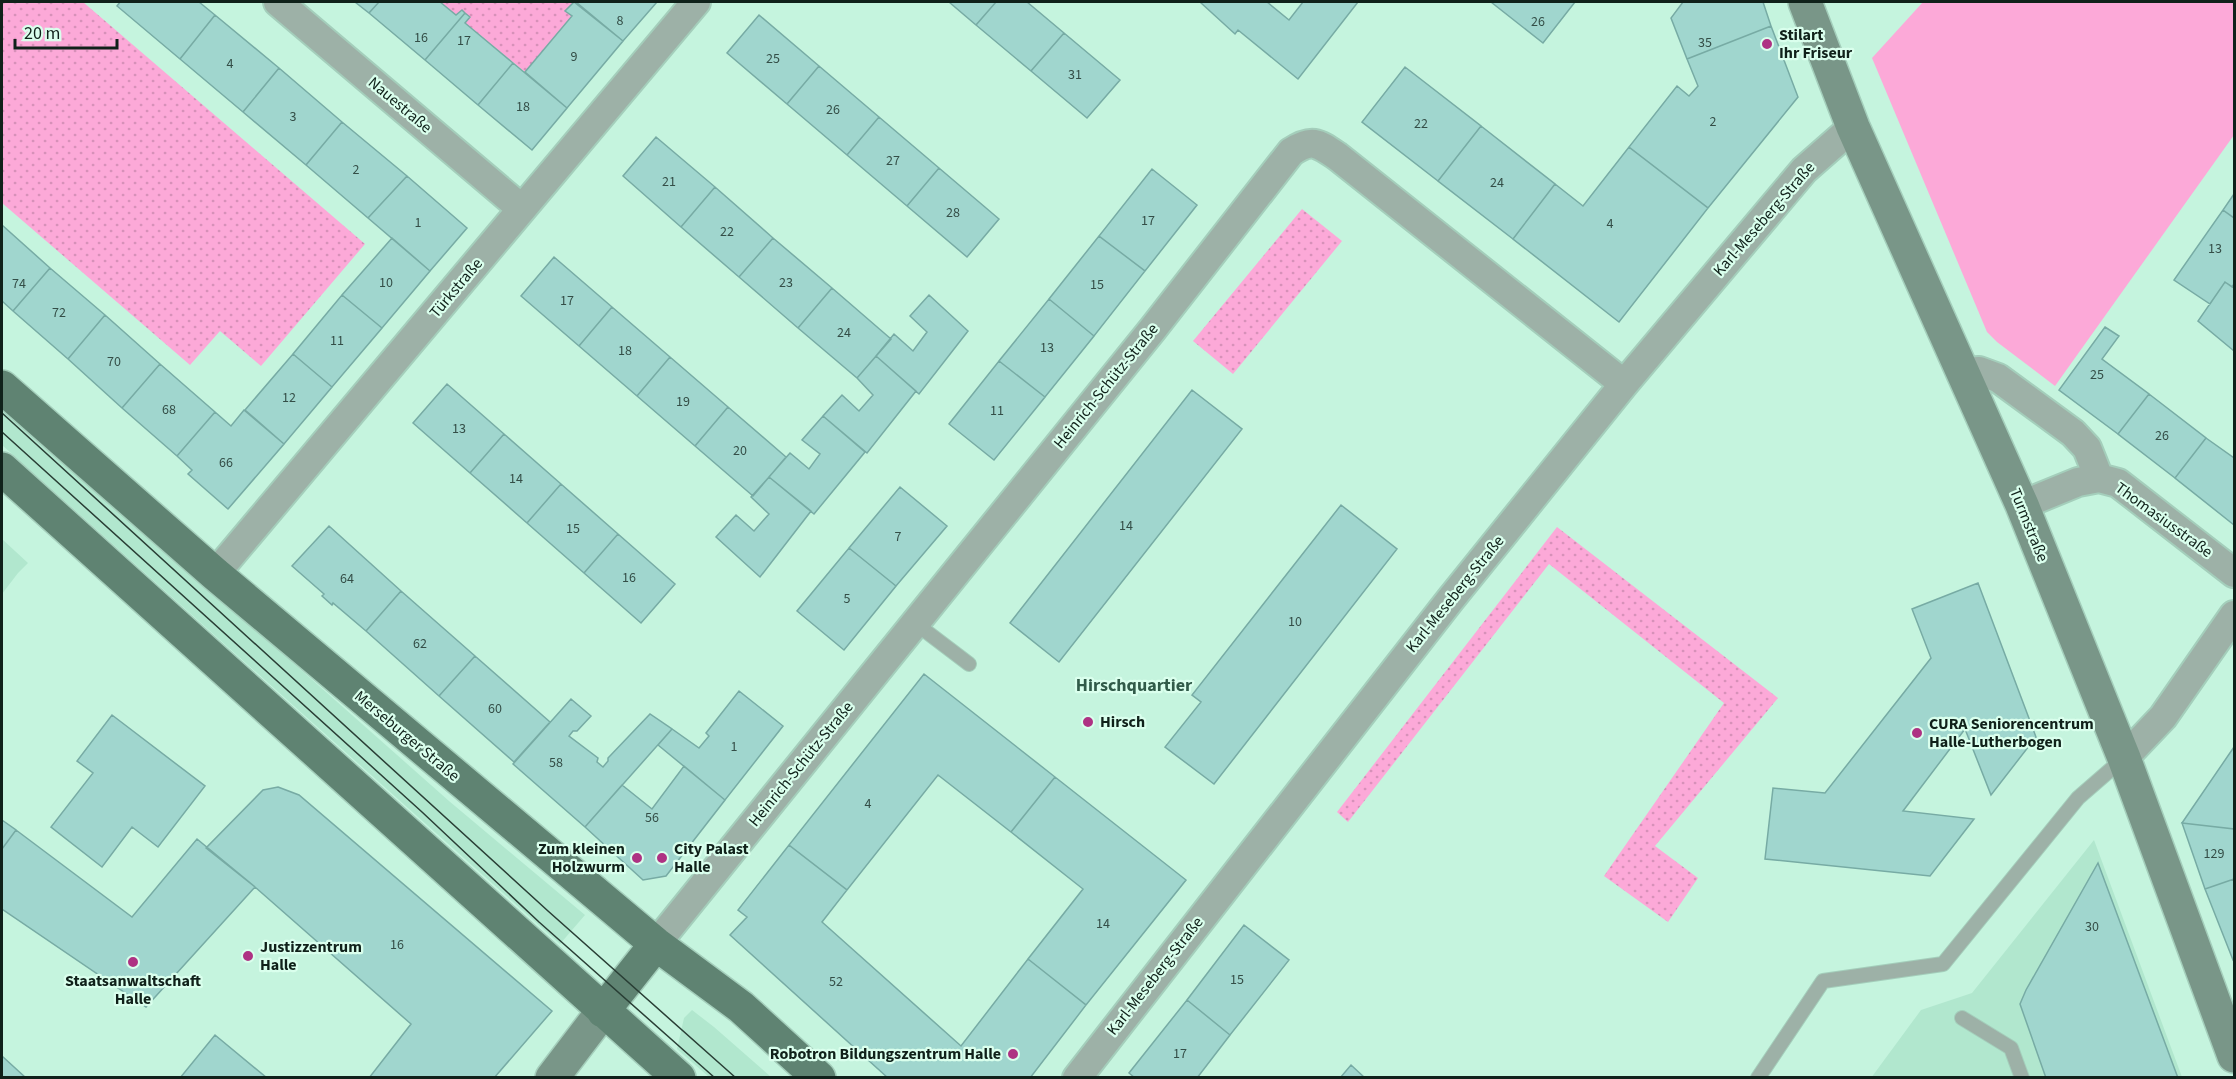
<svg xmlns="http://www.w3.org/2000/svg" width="2236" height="1079" viewBox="0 0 2236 1079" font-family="'Source Sans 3',sans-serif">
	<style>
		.built { fill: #b1e7ce }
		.grass { fill: url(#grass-dots) }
		.garden { fill: #fca9d8 }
		.building { fill: #a0d6ce; stroke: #77aba4; stroke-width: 1.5 }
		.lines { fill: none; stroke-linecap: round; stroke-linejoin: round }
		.lane-casing { stroke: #a4cebb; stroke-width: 16 }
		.street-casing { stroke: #a4cebb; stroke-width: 32 }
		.secondary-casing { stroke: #a4cebb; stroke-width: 36 }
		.primary-casing { stroke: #a4cebb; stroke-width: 36 }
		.lane { stroke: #9db1a7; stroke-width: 14 }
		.street { stroke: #9db1a7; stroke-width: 28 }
		.secondary { stroke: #799688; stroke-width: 33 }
		.primary { stroke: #5f8372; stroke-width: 33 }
		.tram { stroke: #293e35; stroke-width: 1.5 }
		.poi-dot { fill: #ae3283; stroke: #daffed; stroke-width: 2 }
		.labels { text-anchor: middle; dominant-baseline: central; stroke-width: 4.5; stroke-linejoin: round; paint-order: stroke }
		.number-label { font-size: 14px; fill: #344e47 }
		.poi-label { font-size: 16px; font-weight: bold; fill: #10211a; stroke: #daffed; text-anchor: start }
		.street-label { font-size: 16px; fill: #10211a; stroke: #daffed }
		.neighbourhood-label { font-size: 18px; font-weight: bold; fill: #315b49; stroke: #daffed }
	</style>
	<defs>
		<pattern id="grass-dots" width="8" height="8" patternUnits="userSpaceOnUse" patternTransform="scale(1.5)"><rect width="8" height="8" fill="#fca9d8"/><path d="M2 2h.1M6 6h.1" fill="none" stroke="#d791b9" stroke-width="1.8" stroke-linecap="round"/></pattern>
	</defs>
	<rect width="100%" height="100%" fill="#c5f4de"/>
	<path class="built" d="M 2,405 L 449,801 L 585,915 L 560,944 L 2,445 Z
		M 2,539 L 28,563 L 18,573 L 2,594 Z
		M 2094,840 L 2182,1077 L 1871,1078 L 1921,1010 L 1972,993 Z
		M 692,1010 L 714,1027 L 771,1077 L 709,1077 L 677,1049 L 684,1018 Z"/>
	<path class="grass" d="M 2,2 L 83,2 L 365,244 L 261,366 L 220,331 L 190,365 L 2,203 Z
		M 440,2 L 584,2 L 525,72 Z
		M 1302,209 L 1342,241 L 1233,374 L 1193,341 Z
		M 1557,527 L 1778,698 L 1655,846 L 1698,878 L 1668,922 L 1604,876 L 1724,703 L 1549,564 L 1348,822 L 1337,812 Z"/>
	<path class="garden" d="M 1923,2 L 2234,2 L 2234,135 L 2055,386 L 1997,342 L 1987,332 L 1872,58 Z"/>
	<path class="building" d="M 120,2 L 199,2 L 215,15 L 180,59 L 117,6 Z
		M 355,2 L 379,2 L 369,13 Z
		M 379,2 L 440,2 L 456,15 L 462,10 L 465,13 L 425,60 L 369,13 Z
		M 574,2 L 623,41 L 567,108 L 525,72 L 572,16 L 565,11 Z
		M 576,2 L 657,2 L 623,41 Z
		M 949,2 L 996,2 L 976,25 Z
		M 996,2 L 1027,2 L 1064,33 L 1031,71 L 976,25 Z
		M 1200,2 L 1267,2 L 1289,20 L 1303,2 L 1358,2 L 1298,79 L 1238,30 L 1235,34 Z
		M 1491,2 L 1575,2 L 1543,43 Z
		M 1683,2 L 1763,2 L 1771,26 L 1687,59 L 1671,18 Z
		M 465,13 L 470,17 L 465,23 L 513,63 L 478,105 L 425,60 Z
		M 215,15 L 279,68 L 243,112 L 180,59 Z
		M 759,15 L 819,66 L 787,104 L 727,53 Z
		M 1771,26 L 1798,97 L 1708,208 L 1629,147 L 1677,86 L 1689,96 L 1698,86 L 1687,59 Z
		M 1064,33 L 1120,80 L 1087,118 L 1031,71 Z
		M 513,63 L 567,108 L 532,150 L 478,105 Z
		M 819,66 L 879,117 L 847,155 L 787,104 Z
		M 1405,67 L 1481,126 L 1438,181 L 1362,122 Z
		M 279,68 L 342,122 L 306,165 L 243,112 Z
		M 879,117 L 939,168 L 907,206 L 847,155 Z
		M 342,122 L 407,176 L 368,218 L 306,165 Z
		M 1481,126 L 1555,184 L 1513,239 L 1438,181 Z
		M 656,137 L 715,187 L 681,227 L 623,176 Z
		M 1629,147 L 1708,208 L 1619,322 L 1513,239 L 1555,184 L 1583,206 Z
		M 939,168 L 999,219 L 967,257 L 907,206 Z
		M 1152,169 L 1197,205 L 1145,271 L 1099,236 Z
		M 407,176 L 467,228 L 430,271 L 368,218 Z
		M 715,187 L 773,238 L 739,277 L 681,227 Z
		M 2234,194 L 2234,218 L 2223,210 Z
		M 2223,210 L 2234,218 L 2234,284 L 2232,287 L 2225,282 L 2210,304 L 2174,280 Z
		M 2,225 L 50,268 L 13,311 L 2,301 Z
		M 1099,236 L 1145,271 L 1094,336 L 1049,299 Z
		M 392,238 L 430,271 L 382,328 L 342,295 Z
		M 773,238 L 832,288 L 798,328 L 739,277 Z
		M 554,257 L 612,307 L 579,346 L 521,296 Z
		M 50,268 L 105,315 L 68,359 L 13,311 Z
		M 2225,282 L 2234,288 L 2234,351 L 2198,321 Z
		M 832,288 L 891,339 L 857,378 L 798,328 Z
		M 342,295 L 382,328 L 332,387 L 293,354 Z
		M 929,295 L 968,331 L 919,394 L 876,356 L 894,334 L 913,351 L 927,332 L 910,316 Z
		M 1049,299 L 1094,336 L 1045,397 L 999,361 Z
		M 612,307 L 670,357 L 637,396 L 579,346 Z
		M 105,315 L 160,364 L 122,408 L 68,359 Z
		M 2105,327 L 2119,336 L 2102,359 L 2149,394 L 2118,434 L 2059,390 Z
		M 293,354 L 332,387 L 284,444 L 245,410 Z
		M 876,356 L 916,391 L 867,453 L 823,416 L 842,395 L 859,411 L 873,395 L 857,378 Z
		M 670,357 L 728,407 L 695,446 L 637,396 Z
		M 999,361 L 1045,397 L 994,460 L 949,424 Z
		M 160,364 L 215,412 L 177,456 L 122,408 Z
		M 447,384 L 504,434 L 470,473 L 413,423 Z
		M 1192,390 L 1242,429 L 1059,662 L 1010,623 Z
		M 2149,394 L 2206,438 L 2175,478 L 2118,434 Z
		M 728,407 L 786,457 L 753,496 L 695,446 Z
		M 244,410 L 284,444 L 228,509 L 188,474 L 192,470 L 177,456 L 215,412 L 231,426 Z
		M 823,416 L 865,452 L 814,514 L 769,477 L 790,453 L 809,469 L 820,454 L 802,440 Z
		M 504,434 L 561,484 L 527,523 L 470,473 Z
		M 2206,438 L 2234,458 L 2234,525 L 2175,478 Z
		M 769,477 L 811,511 L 760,577 L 716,537 L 736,515 L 754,531 L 769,514 L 751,497 Z
		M 561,484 L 618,534 L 584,573 L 527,523 Z
		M 900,487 L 947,526 L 896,586 L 849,548 Z
		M 1341,505 L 1397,549 L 1214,784 L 1165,747 L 1201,702 L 1192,695 Z
		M 329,526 L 401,591 L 366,631 L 333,603 L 332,605 L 322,596 L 324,594 L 292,566 Z
		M 618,534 L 675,584 L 641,623 L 584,573 Z
		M 849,548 L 896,586 L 844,650 L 797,611 Z
		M 1978,583 L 2036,737 L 1991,795 L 1965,729 L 1903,811 L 1974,819 L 1930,876 L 1765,859 L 1773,788 L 1825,793 L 1931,658 L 1912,609 Z
		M 401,591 L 475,656 L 439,696 L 366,631 Z
		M 475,656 L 550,722 L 514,762 L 439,696 Z
		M 924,674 L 1055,777 L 1011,832 L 938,775 L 847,890 L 789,845 Z
		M 739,691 L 783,726 L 725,800 L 658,745 L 672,729 L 699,748 L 709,736 L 706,733 Z
		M 571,699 L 591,716 L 577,731 L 573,731 L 569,736 L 598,758 L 597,762 L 603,767 L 608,761 L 608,758 L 650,714 L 672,729 L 585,827 L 513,764 Z
		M 112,715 L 205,786 L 158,847 L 132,827 L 102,867 L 51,827 L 93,773 L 77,761 Z
		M 2234,747 L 2234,829 L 2182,823 Z
		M 684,766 L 725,800 L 666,876 L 643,880 L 585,827 L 622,785 L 652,809 Z
		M 1055,777 L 1186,880 L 1086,1005 L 1028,959 L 1083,889 L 1011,832 Z
		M 278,787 L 299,795 L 552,1011 L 494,1078 L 369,1078 L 411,1024 L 255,887 L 206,848 L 263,790 Z
		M 2,820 L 16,830 L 2,849 Z
		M 2182,823 L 2234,829 L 2234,879 L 2205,889 Z
		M 16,830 L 132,917 L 197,839 L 255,887 L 146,1007 L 2,909 L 2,849 Z
		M 789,845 L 847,890 L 822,922 L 961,1046 L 1028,959 L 1086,1005 L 1030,1078 L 888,1078 L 730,935 L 747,917 L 738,910 Z
		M 2098,863 L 2178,1078 L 2046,1078 L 2020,1004 L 2026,990 Z
		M 2234,879 L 2234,959 L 2233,960 L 2205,889 Z
		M 1244,925 L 1289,960 L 1230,1035 L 1187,1000 Z
		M 1187,1000 L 1230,1035 L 1197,1078 L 1135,1078 L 1129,1073 Z
		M 215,1035 L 267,1078 L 180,1078 Z
		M 2,1056 L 26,1078 L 2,1078 Z
		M 1351,1065 L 1365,1078 L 1340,1078 Z"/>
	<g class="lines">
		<defs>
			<path id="lane" d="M 915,623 L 969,664
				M 1962,1018 L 2011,1048 L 2022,1078
				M 1758,1078 L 1823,981 L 1943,964 L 2078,798 L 2124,758"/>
			<path id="street" d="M 278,2 L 522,209
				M 1962,372 L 1979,371 L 1998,378 L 2073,433 L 2087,448 L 2099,478
				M 2022,505 L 2078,482 L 2099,478 L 2118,483 L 2234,573
				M 215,574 L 696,2
				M 2124,758 L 2163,717 L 2234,615
				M 656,944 L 1152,330 L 1291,152 C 1312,138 1318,143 1337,156 L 1624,384
				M 1077,1078 L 1450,600 L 1624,384 L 1804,170 L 1853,127"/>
			<path id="secondary" d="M 1805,2 L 1853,127 L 2022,505 L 2124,758 L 2234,1056
				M 552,1078 L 603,1011"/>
			<path id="primary" d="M 2,387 L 215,574 L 656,944 L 741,1007 L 819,1078
				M 2,469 L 679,1078
				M 603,1011 L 656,944"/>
		</defs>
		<use href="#lane" class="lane-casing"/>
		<use href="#street" class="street-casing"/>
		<use href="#secondary" class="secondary-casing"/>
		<use href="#primary" class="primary-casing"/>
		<use href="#lane" class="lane"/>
		<use href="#street" class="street"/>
		<use href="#secondary" class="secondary"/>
		<use href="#primary" class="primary"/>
		<path class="tram" d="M 2,413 L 548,911 L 736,1078
			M 2,432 L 422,812 L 539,922 L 715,1078"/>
	</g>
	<g class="poi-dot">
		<circle cx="1767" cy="44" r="6"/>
		<circle cx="1088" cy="722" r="6"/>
		<circle cx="1917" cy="733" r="6"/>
		<circle cx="637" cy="858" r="6"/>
		<circle cx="662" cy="858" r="6"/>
		<circle cx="248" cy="956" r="6"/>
		<circle cx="133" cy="962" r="6"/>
		<circle cx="1013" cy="1054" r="6"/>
	</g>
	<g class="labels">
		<g class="number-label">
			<text x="620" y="21">8</text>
			<text x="1538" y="22">26</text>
			<text x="421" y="38">16</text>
			<text x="464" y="41">17</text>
			<text x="1705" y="43">35</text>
			<text x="574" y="57">9</text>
			<text x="773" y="59">25</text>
			<text x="230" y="64">4</text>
			<text x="1075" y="75">31</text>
			<text x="523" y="107">18</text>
			<text x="833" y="110">26</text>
			<text x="293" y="117">3</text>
			<text x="1713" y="122">2</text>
			<text x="1421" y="124">22</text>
			<text x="893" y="161">27</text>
			<text x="356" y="170">2</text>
			<text x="669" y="182">21</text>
			<text x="1497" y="183">24</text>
			<text x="953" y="213">28</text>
			<text x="1148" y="221">17</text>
			<text x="418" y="223">1</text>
			<text x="1610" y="224">4</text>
			<text x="727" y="232">22</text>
			<text x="2215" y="249">13</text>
			<text x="386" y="283">10</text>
			<text x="786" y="283">23</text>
			<text x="19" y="284">74</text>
			<text x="1097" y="285">15</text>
			<text x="567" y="301">17</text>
			<text x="59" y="313">72</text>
			<text x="844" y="333">24</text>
			<text x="337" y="341">11</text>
			<text x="1047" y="348">13</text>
			<text x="625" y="351">18</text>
			<text x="114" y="362">70</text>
			<text x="2097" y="375">25</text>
			<text x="289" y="398">12</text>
			<text x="683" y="402">19</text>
			<text x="169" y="410">68</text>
			<text x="997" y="411">11</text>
			<text x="459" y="429">13</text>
			<text x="2162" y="436">26</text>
			<text x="740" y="451">20</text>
			<text x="226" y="463">66</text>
			<text x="516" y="479">14</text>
			<text x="1126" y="526">14</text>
			<text x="573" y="529">15</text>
			<text x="898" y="537">7</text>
			<text x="629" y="578">16</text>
			<text x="347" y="579">64</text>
			<text x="847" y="599">5</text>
			<text x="1295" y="622">10</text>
			<text x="420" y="644">62</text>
			<text x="495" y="709">60</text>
			<text x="734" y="747">1</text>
			<text x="556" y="763">58</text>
			<text x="868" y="804">4</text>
			<text x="652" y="818">56</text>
			<text x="2214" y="854">129</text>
			<text x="1103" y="924">14</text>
			<text x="2092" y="927">30</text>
			<text x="397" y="945">16</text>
			<text x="1237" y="980">15</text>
			<text x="836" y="982">52</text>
			<text x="1180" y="1054">17</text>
		</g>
		<g class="poi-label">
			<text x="1779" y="35">Stilart<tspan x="1779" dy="18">Ihr Friseur</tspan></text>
			<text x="1100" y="722">Hirsch</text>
			<text x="1929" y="724">CURA Seniorencentrum<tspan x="1929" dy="18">Halle-Lutherbogen</tspan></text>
			<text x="625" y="849" text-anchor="end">Zum kleinen<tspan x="625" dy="18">Holzwurm</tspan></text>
			<text x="674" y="849">City Palast<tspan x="674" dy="18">Halle</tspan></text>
			<text x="260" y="947">Justizzentrum<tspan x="260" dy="18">Halle</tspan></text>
			<text x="133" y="981" text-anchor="middle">Staatsanwaltschaft<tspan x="133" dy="18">Halle</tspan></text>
			<text x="1001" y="1054" text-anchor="end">Robotron Bildungszentrum Halle</text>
		</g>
		<g class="street-label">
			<text transform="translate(400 105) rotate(40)">Nauestraße</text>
			<text transform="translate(1764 219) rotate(-49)">Karl-Meseberg-Straße</text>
			<text transform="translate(456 288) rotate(-50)">Türkstraße</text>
			<text transform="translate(1106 386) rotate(-51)">Heinrich-Schütz-Straße</text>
			<text transform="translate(2164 520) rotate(36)">Thomasiusstraße</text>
			<text transform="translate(2029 525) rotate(68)">Turmstraße</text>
			<text transform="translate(1455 594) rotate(-51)">Karl-Meseberg-Straße</text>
			<text transform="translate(407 736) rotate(40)">Merseburger Straße</text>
			<text transform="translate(801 764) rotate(-51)">Heinrich-Schütz-Straße</text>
			<text transform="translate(1155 976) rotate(-52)">Karl-Meseberg-Straße</text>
		</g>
		<g class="neighbourhood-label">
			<text x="1134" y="685">Hirschquartier</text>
		</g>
	</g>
	<rect width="2236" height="1079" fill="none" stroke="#10211a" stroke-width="6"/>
	<path d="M15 39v9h102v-9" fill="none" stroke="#10211a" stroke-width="3"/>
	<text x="24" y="39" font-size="18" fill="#10211a" stroke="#daffed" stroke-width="4.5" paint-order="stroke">20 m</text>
</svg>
